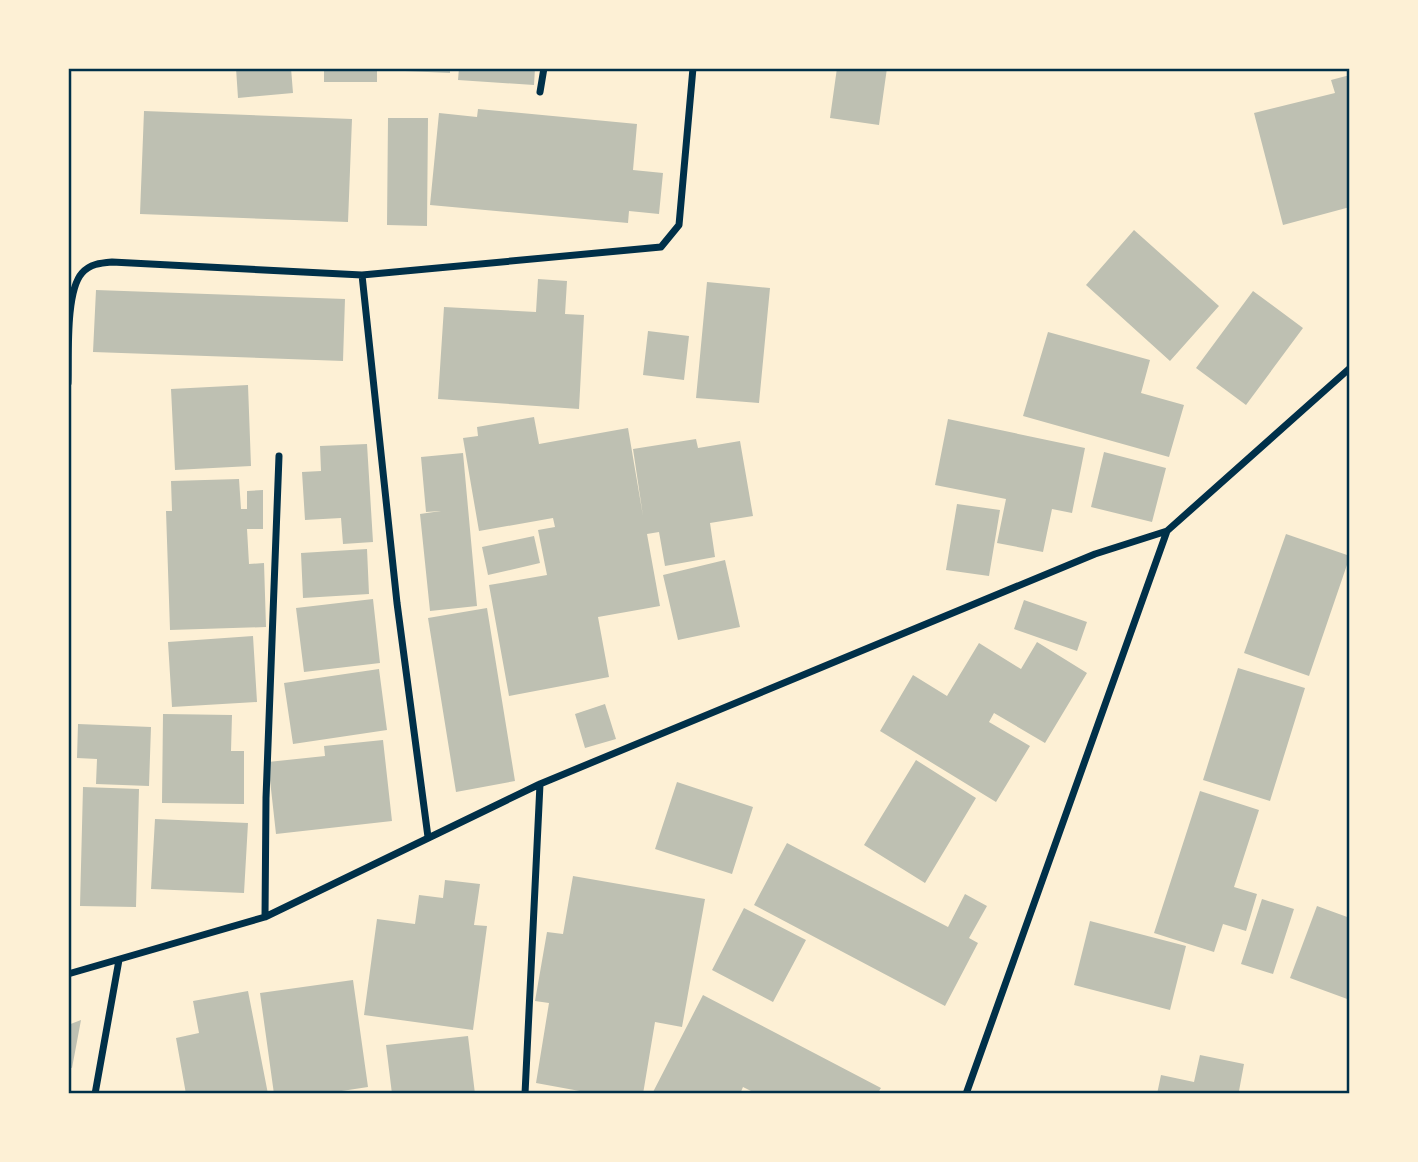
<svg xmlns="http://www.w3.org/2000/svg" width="1418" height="1162" viewBox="0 0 1418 1162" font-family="Mulish,sans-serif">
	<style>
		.building { fill: #bec0b2 }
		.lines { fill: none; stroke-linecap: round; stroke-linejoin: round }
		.minor { stroke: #003049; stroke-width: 7 }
		.neatline { fill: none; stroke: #003049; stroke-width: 2.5 }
	</style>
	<rect width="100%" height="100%" fill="#fdf0d5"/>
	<path class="building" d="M 236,68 L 291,68 L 293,93 L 238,98 Z
		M 324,68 L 377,68 L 377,82 L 324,82 Z
		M 405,68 L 450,68 L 450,73 L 405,71 Z
		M 459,68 L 535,68 L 534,85 L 458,80 Z
		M 837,68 L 887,68 L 879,125 L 830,118 Z
		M 1350,75 L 1350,207 L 1283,225 L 1254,113 L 1335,93 L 1331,80 Z
		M 478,109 L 637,124 L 633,170 L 663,173 L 659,214 L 629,211 L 628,223 L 430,205 L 439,113 L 477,117 Z
		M 144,111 L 352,119 L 348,222 L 140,214 Z
		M 388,118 L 428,118 L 427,226 L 387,225 Z
		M 1134,230 L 1219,306 L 1170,361 L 1086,285 Z
		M 538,279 L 567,281 L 565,314 L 584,315 L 579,409 L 438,399 L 444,307 L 536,312 Z
		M 707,282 L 770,288 L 759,403 L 696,398 Z
		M 96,290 L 345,299 L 343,361 L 93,352 Z
		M 1253,291 L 1303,328 L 1246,405 L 1196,368 Z
		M 648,331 L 689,336 L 684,380 L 643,375 Z
		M 1048,332 L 1150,360 L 1141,393 L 1184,405 L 1169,457 L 1023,416 Z
		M 248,385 L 251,466 L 175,470 L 171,389 Z
		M 534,417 L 539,444 L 628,428 L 643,516 L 633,449 L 696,439 L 698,448 L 740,441 L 753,516 L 710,523 L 715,557 L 665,566 L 659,532 L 647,534 L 660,606 L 598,617 L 609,677 L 509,696 L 489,585 L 547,575 L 538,530 L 555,527 L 553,518 L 479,531 L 463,438 L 478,436 L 477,427 Z
		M 948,419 L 1085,448 L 1072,513 L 1052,509 L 1043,552 L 997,543 L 1006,499 L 935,485 Z
		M 367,444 L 373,542 L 343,544 L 341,518 L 305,520 L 302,472 L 321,471 L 320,446 Z
		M 1104,452 L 1166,468 L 1152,522 L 1091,507 Z
		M 463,453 L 477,606 L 430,611 L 420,514 L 441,511 L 426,512 L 421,457 Z
		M 239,479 L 241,509 L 247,509 L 247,491 L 263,490 L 263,529 L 247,529 L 249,564 L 264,563 L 266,627 L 170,630 L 166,511 L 172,511 L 171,481 Z
		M 957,504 L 1000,510 L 989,576 L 946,570 Z
		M 1286,534 L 1350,556 L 1309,676 L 1244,653 Z
		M 534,536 L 540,563 L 488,575 L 482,547 Z
		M 367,549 L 369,594 L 303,598 L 301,553 Z
		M 725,560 L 740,627 L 678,640 L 663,575 Z
		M 373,599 L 380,663 L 304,672 L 296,608 Z
		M 1024,600 L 1087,622 L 1077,651 L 1014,629 Z
		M 487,608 L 515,781 L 456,792 L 428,618 Z
		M 253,636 L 257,702 L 172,707 L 168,642 Z
		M 1037,642 L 1087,673 L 1045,743 L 994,713 L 989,722 L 1030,746 L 996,802 L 880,731 L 913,675 L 947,696 L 979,643 L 1021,669 Z
		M 1238,668 L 1305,688 L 1270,801 L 1203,780 Z
		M 379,669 L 387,730 L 293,744 L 284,683 Z
		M 605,704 L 616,739 L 585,748 L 575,714 Z
		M 163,714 L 232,715 L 231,751 L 244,751 L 244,804 L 162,803 Z
		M 78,724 L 151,727 L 149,786 L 96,784 L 97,759 L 77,758 Z
		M 383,740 L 392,821 L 276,834 L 268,762 L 325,756 L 324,746 Z
		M 916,760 L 976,798 L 925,883 L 864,845 Z
		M 677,782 L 753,807 L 732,874 L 655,849 Z
		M 83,787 L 139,789 L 136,907 L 80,906 Z
		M 1200,791 L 1259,810 L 1234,887 L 1257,894 L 1246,931 L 1223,924 L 1214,952 L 1154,933 Z
		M 155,819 L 248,823 L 244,893 L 151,889 Z
		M 787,843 L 948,927 L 965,894 L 987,906 L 969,938 L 978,943 L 945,1006 L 754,905 Z
		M 573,876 L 705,899 L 682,1027 L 655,1022 L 643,1094 L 596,1094 L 536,1083 L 549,1003 L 535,1001 L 547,932 L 563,934 Z
		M 445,880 L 480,884 L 474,925 L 487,926 L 473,1030 L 364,1015 L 377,919 L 415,924 L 419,895 L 443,898 Z
		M 1262,899 L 1294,909 L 1273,974 L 1241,964 Z
		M 1317,906 L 1350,918 L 1350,1000 L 1290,978 Z
		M 744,908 L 806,940 L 773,1002 L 712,970 Z
		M 1090,921 L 1186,946 L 1170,1010 L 1074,985 Z
		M 353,980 L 368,1087 L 322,1094 L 274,1094 L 260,993 Z
		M 248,991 L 268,1094 L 186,1094 L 176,1038 L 199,1033 L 193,1001 Z
		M 703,995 L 881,1088 L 877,1094 L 757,1094 L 743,1087 L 740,1094 L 652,1094 Z
		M 81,1020 L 72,1068 L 68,1067 L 68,1025 Z
		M 468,1036 L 475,1094 L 392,1094 L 386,1045 Z
		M 1200,1055 L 1244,1064 L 1239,1091 L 1245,1094 L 1157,1094 L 1161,1075 L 1194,1082 Z"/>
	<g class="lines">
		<path class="minor" d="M 540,92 L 544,68
			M 362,275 L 397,603 L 428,837
			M 68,383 C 69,358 65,292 82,273 C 90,264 100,263 112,262 L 362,275 L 661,247 L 679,225 L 693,68
			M 265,917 L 266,798 L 279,456
			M 68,974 L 265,917 L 540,784 L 1095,554 L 1167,531
			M 95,1094 L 119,960
			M 525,1094 L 540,784
			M 966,1094 L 1167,531 L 1350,368"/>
	</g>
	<rect width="1418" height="1162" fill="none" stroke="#fdf0d5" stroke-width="140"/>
	<rect x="70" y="70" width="1278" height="1022" class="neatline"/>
</svg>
